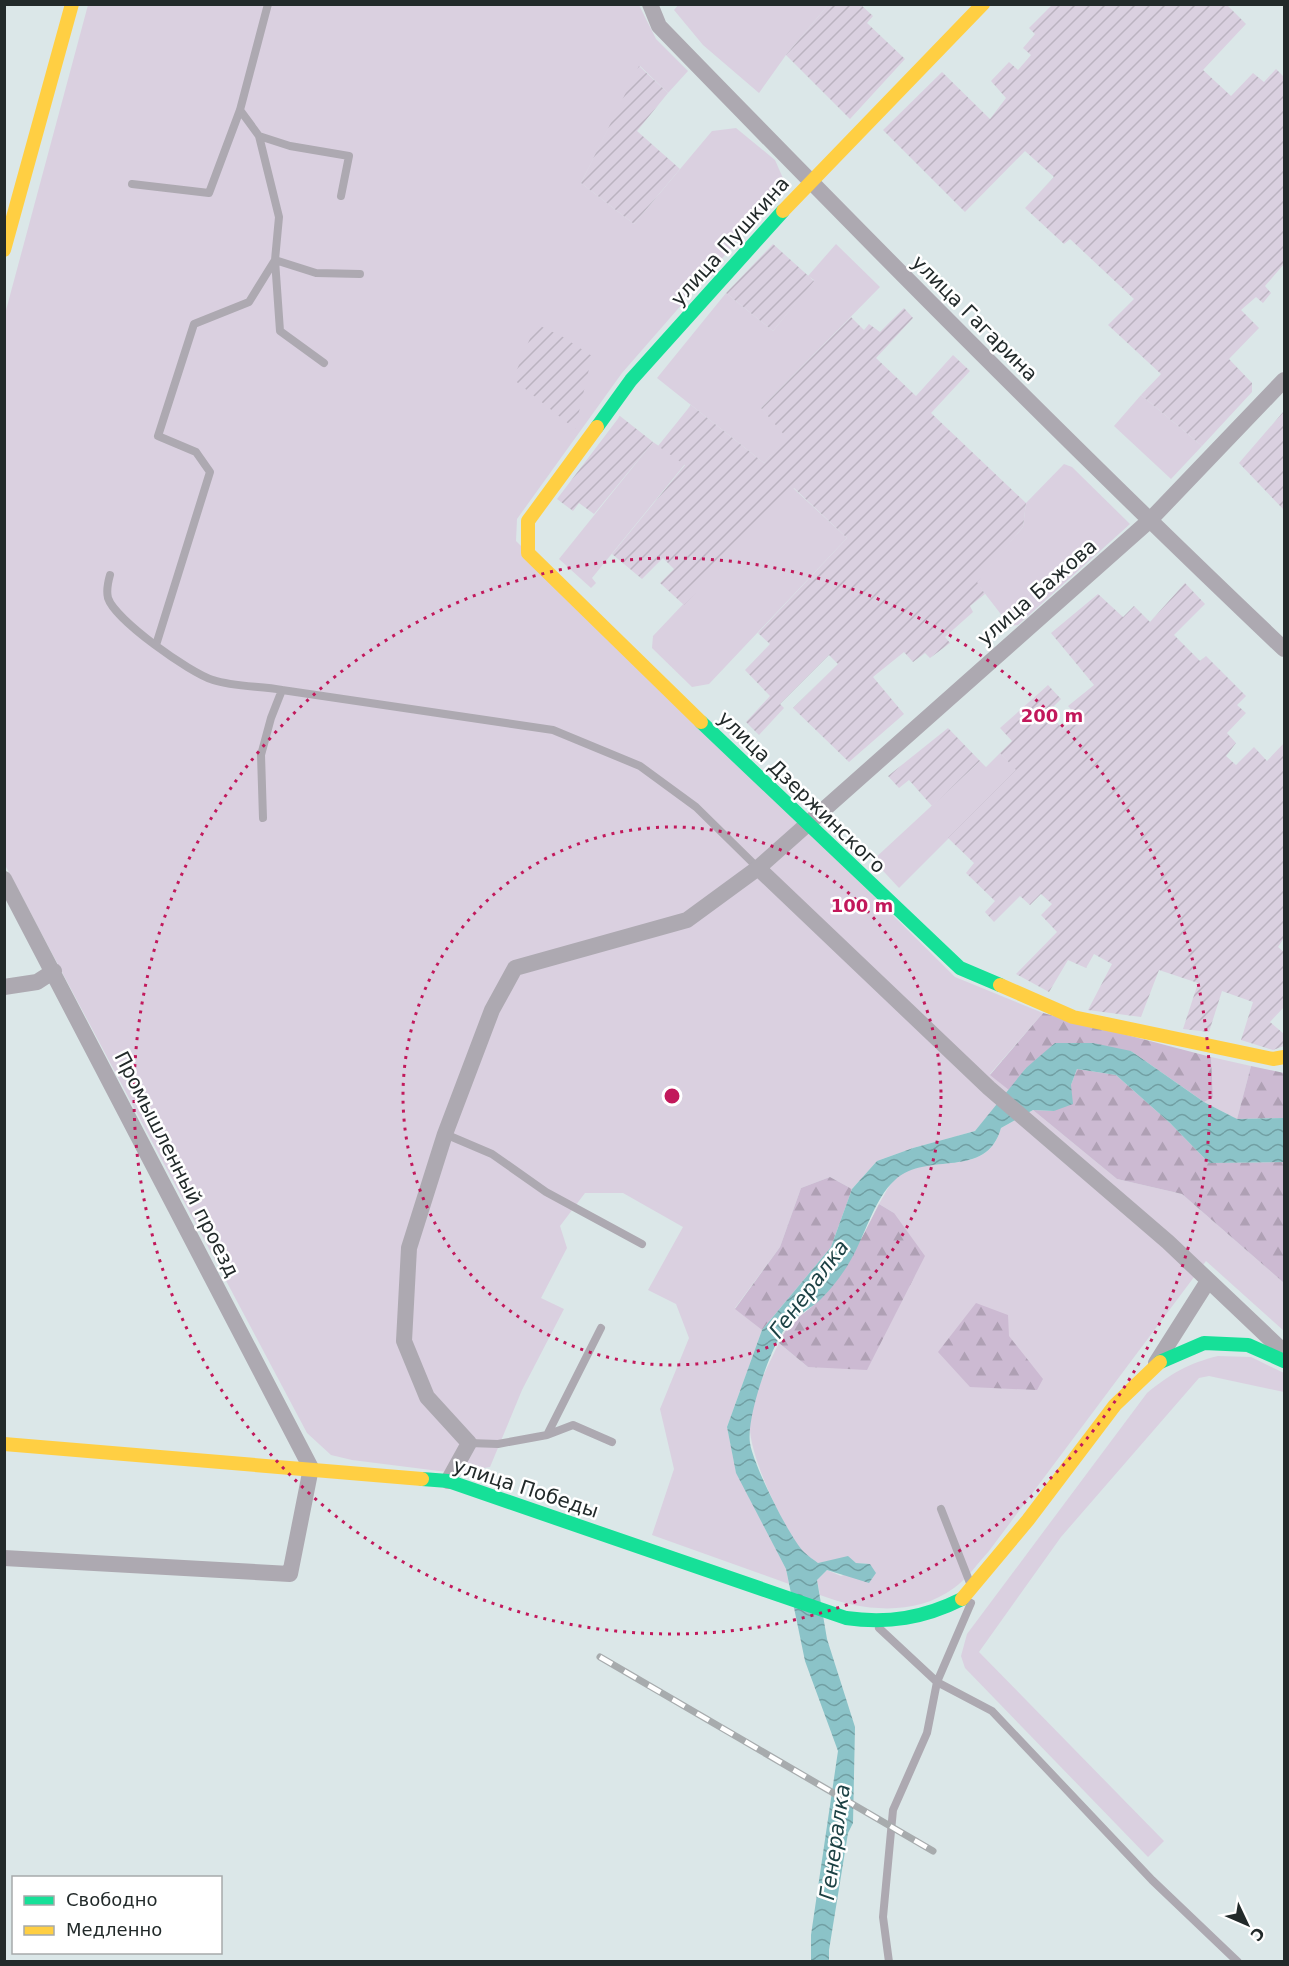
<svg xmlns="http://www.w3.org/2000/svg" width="1289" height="1966" viewBox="0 0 1289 1966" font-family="'DejaVu Sans',sans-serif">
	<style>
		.grass { fill: #dad0e0 }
		.forest { fill: url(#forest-firs) }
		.garden { fill: url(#garden-furrows) }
		.water { fill: url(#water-waves) }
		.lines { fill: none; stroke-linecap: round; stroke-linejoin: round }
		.lane { stroke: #ada9b1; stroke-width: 8 }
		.street { stroke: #ada9b1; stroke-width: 16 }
		.fast { stroke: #16e098; stroke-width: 14 }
		.slow { stroke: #ffcf43; stroke-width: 14 }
		.rail-casing { stroke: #a7abad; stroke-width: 7 }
		.rail { stroke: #fff; stroke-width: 4.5; stroke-dasharray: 14; stroke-linecap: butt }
		.ring { fill: none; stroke: #c2185b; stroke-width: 3; stroke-dasharray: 3 6 }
		.labels { text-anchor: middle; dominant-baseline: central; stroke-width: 5; stroke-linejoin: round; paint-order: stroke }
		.street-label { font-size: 20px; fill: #222a2a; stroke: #fff }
		.water-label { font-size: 21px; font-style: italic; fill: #1c4144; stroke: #fff }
		.centre { fill: #c2185b; stroke: #fff; stroke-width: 3 }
		.ring-label { font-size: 18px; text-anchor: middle; font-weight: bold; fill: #c2185b; stroke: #fff; stroke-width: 5; stroke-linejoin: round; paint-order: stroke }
	</style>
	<defs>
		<pattern id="forest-firs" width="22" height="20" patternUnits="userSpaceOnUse" patternTransform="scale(1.5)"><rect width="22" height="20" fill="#ccbad2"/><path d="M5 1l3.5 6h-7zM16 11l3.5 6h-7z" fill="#afa0b4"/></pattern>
		<pattern id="garden-furrows" width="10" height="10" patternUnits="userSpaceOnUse" patternTransform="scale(1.5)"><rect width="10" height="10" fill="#dad0e0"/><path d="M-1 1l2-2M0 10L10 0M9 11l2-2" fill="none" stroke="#bbb3c0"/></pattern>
		<pattern id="water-waves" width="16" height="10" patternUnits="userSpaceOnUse" patternTransform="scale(1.5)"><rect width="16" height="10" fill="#8bc3c8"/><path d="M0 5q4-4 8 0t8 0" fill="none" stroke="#719fa3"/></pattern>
	</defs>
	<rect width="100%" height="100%" fill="#dbe7e8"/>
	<path class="grass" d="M 679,4 L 828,5 L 786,55 L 759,93 L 703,45 L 674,10 Z
		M 88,5 L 639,5 L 656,39 L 688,71 L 668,93 L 640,66 L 581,183 L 634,224 L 712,131 L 736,128 L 775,160 L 786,185 L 622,373 L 517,519 L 516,541 L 955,977 L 1043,1013 L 990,1074 L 1010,1091 L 975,1131 L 913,1148 L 877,1161 L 852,1189 L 830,1177 L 801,1188 L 780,1247 L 735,1308 L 762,1330 L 727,1427 L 736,1472 L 786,1569 L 789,1584 L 652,1535 L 674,1469 L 660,1409 L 689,1338 L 676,1304 L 648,1290 L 683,1227 L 623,1193 L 585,1193 L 560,1226 L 567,1248 L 541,1298 L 564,1309 L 522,1390 L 490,1467 L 455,1473 L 352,1460 L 331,1455 L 307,1433 L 5,865 L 5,314 Z
		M 836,244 L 880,287 L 761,408 L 787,437 L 764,463 L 657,378 L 726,293 L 773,331 L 814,280 L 808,276 Z
		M 1141,395 L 1202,446 L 1171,479 L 1114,426 Z
		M 653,442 L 685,464 L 592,578 L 596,583 L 591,588 L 559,559 Z
		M 1064,464 L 1072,467 L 1130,524 L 1018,625 L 1010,626 L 976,582 L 1023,527 L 1026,503 Z
		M 793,488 L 847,538 L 709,684 L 692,687 L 652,648 L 653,636 Z
		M 1000,753 L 1017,770 L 899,888 L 873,860 L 980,761 L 986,767 Z
		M 1211,1057 L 1251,1066 L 1237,1119 L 1204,1102 L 1213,1096 Z
		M 1033,1110 L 1117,1179 L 1182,1194 L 1284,1283 L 1284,1331 L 1206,1261 L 989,1551 C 978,1563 967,1579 954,1588 C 915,1617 862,1611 820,1595 L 817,1580 L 827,1570 L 841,1576 L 870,1564 L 856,1563 L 848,1557 L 818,1563 C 814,1560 807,1556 803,1552 C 784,1530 746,1450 750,1421 C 753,1395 767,1367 779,1343 L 808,1367 L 894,1213 L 879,1204 C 883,1197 888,1187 894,1180 C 926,1149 986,1182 1001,1128 Z
		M 1218,1356 L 1251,1357 L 1284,1373 L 1284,1392 L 1209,1376 L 1199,1378 L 1061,1537 L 979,1652 L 1164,1841 L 1148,1857 L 965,1668 L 961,1656 L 967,1634 L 1147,1393 C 1170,1374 1189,1363 1218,1356 Z"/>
	<path class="forest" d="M 1043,1013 L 1211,1057 L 1213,1097 L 1204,1102 L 1131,1051 L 1026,1068 L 1010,1091 L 990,1075 Z
		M 1251,1066 L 1284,1073 L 1284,1118 L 1237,1119 Z
		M 1077,1069 L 1116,1075 L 1170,1123 L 1209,1163 L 1284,1162 L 1284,1283 L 1182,1194 L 1117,1179 L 1033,1110 L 1054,1111 L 1071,1085 Z
		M 830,1177 L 852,1189 L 831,1247 L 762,1330 L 735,1309 L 780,1247 L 801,1188 Z
		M 879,1204 L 894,1213 L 925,1256 L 867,1370 L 808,1367 L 779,1343 C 790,1318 806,1315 823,1296 C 847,1268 862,1238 879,1204 Z
		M 976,1303 L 1008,1315 L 1009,1336 L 1043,1379 L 1037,1390 L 970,1387 L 938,1352 Z"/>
	<path class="garden" d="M 860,4 L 873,16 L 867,23 L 905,59 L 850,119 L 786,55 L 828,5 Z
		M 1052,5 L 1227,5 L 1246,24 L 1203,70 L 1231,96 L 1253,73 L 1264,82 L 1276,69 L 1284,77 L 1284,264 L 1265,286 L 1271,293 L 1263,303 L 1256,297 L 1241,310 L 1259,328 L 1229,359 L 1252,383 L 1252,392 L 1202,446 L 1141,395 L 1161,374 L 1108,325 L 1134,299 L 1070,239 L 1064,244 L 1025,208 L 1054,177 L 1025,151 L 965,212 L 883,130 L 942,72 L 990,119 L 1006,98 L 991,81 L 1009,62 L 1018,70 L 1031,55 L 1023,48 L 1035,34 L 1029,28 Z
		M 639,66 L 668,93 L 637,131 L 680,169 L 634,224 L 581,183 Z
		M 773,244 L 814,281 L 773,331 L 726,293 Z
		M 904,308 L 913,318 L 876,358 L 916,396 L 953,355 L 970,371 L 931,413 L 1026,503 L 1023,527 L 977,582 L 985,594 L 970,606 L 973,612 L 945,637 L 950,643 L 930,658 L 925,653 L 913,662 L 904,652 L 873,677 L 904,714 L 849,762 L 793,708 L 838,664 L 829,655 L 780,704 L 784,708 L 759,735 L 746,722 L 770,696 L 745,670 L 770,644 L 758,633 L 847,538 L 794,488 L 684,605 L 660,583 L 674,569 L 663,558 L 642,579 L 612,554 L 685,465 L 658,446 L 691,405 L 764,463 L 786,437 L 761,408 L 851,317 L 864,330 L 869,324 L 880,332 Z
		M 536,324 L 563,337 L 592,356 L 575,429 L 513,379 Z
		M 1284,411 L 1284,510 L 1239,463 Z
		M 620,416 L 653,442 L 594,514 L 579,503 L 573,511 L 557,499 Z
		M 1185,583 L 1205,604 L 1174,635 L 1200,661 L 1206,656 L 1246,696 L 1237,705 L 1246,713 L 1227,733 L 1236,743 L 1226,756 L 1236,765 L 1254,747 L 1267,761 L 1284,743 L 1284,938 L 1278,947 L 1284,952 L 1284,1007 L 1270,1022 L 1284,1034 L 1284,1046 L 1273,1050 L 1241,1040 L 1253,1002 L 1222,991 L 1209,1032 L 1183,1029 L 1198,983 L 1159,970 L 1141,1017 L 1088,1010 L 1112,964 L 1094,954 L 1086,968 L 1068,960 L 1049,992 L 1016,974 L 1057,932 L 1041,915 L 1052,904 L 1041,894 L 1030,905 L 1020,896 L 994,922 L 985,912 L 995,901 L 966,873 L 974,863 L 948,838 L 1016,770 L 1000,753 L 1012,741 L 1000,728 L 1048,685 L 1061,699 L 1048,712 L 1063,729 L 1077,716 L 1068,706 L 1094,685 L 1051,633 L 1098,594 L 1123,617 L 1134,606 L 1150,622 Z
		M 948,728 L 980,761 L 932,806 L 909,780 L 899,788 L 888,776 Z"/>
	<path class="water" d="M 1055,1043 L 1093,1043 L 1131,1051 L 1204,1102 L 1237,1119 L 1284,1118 L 1284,1162 L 1209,1163 L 1170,1123 L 1116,1075 L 1077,1069 L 1071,1085 L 1073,1104 L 1054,1111 L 1033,1110 L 1001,1128 C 986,1181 928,1150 895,1180 C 874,1198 864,1239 849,1263 C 842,1275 831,1289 821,1299 C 811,1309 794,1316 786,1327 C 770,1348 746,1418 750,1443 C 753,1464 789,1537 804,1552 C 808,1556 814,1560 818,1563 L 848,1556 L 856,1563 L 870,1564 L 876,1573 L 869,1583 L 827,1570 L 817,1580 L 827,1639 L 855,1727 L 853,1823 L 848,1833 L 829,1950 L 829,1961 L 811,1961 L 811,1935 L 838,1751 L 805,1661 L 786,1569 L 736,1473 L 727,1427 L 762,1330 L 831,1247 L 852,1189 L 877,1161 L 913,1148 L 975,1131 L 1026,1068 Z"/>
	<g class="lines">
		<path class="lane" d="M 240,110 L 259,136 L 290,146 L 349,156 L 341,196
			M 259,136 L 279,217 L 275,260 L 316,273 L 360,274
			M 132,184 L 209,193 L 240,110 L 268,4
			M 110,575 C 108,582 106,590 108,598 C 115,620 190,673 213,680 C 234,687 260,686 282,690 L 271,718 L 261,755 L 263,818
			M 156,645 L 210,472 L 196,452 L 158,436 L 194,324 L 249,302 L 275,260 L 280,331 L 324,363
			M 282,690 L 553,730 L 640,766 L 696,807 L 758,868
			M 445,1134 L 492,1154 L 546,1192 L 642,1244
			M 547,1435 L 573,1425 L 612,1442
			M 469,1443 L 498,1444 L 547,1435 L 601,1328
			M 941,1509 L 970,1583
			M 971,1603 L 937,1682 L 992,1711 L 1152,1880 L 1238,1962
			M 879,1628 L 937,1682 L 927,1733 L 893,1810 L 883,1917 L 889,1962"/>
		<path class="street" d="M 650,4 L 659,26 C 864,237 1071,447 1284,649
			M 758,868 L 989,1088 L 1168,1242 L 1284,1352
			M 4,879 L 311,1468 L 290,1574 L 4,1558
			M 4,987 L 37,982 L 54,971
			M 1156,1363 L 1208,1281
			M 448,1481 L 469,1443 L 427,1397 L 404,1341 L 409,1248 L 445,1134 L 492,1010 L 515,968 L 687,920 L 758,868 L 1149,521 L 1284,380"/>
		<path class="fast" d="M 597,427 L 631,380 L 783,211
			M 701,722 L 960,968 L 1000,985
			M 1160,1362 L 1204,1343 L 1248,1345 L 1284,1361
			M 422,1479 L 448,1481 L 846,1618 C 888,1624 924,1618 962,1599"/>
		<path class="slow" d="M 783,211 L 983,4
			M 4,250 L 72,4
			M 597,427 L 528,521 L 528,553 L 701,722
			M 1000,985 L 1073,1017 L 1273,1059 L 1284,1057
			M 4,1444 L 422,1479
			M 962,1599 L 1028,1520 L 1115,1405 L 1160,1362"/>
		<defs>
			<path id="rail" d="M 600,1657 L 933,1851"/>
		</defs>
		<use href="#rail" class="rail-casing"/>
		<use href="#rail" class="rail"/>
	</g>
	<g class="ring">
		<circle cx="672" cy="1096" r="269"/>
		<circle cx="672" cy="1096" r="538"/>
	</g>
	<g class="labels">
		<g class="street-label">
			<text transform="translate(730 241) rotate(-48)">улица Пушкина</text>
			<text transform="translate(975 318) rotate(45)">улица Гагарина</text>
			<text transform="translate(1037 592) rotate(-41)">улица Бажова</text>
			<text transform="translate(802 792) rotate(44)">улица Дзержинского</text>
			<text transform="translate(177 1164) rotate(63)">Промышленный проезд</text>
			<text transform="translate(526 1488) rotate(18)">улица Победы</text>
		</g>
		<g class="water-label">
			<text transform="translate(809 1289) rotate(-53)">Генералка</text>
			<text transform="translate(835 1842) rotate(-82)">Генералка</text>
		</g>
	</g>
	<circle cx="672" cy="1096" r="9" class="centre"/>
	<g class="ring-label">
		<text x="1052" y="722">200 m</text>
		<text x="862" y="912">100 m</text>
	</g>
	<rect width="1289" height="1966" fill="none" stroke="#222a2a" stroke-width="12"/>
	<rect x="12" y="1876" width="210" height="78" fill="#ffffff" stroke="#a7aaaa" stroke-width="1.5"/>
	<rect x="24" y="1896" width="30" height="9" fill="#16e098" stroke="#a7aaaa" stroke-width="1.5"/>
	<text x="66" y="1906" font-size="18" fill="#222a2a">Свободно</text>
	<rect x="24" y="1926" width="30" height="9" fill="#ffcf43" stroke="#a7aaaa" stroke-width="1.5"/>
	<text x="66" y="1936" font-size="18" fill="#222a2a">Медленно</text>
	<g transform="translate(1247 1924) rotate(134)" stroke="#ffffff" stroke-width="4.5" paint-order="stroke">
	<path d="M0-4.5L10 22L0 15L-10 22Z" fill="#222a2a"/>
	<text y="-9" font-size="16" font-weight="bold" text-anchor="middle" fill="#222a2a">С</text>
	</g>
</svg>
